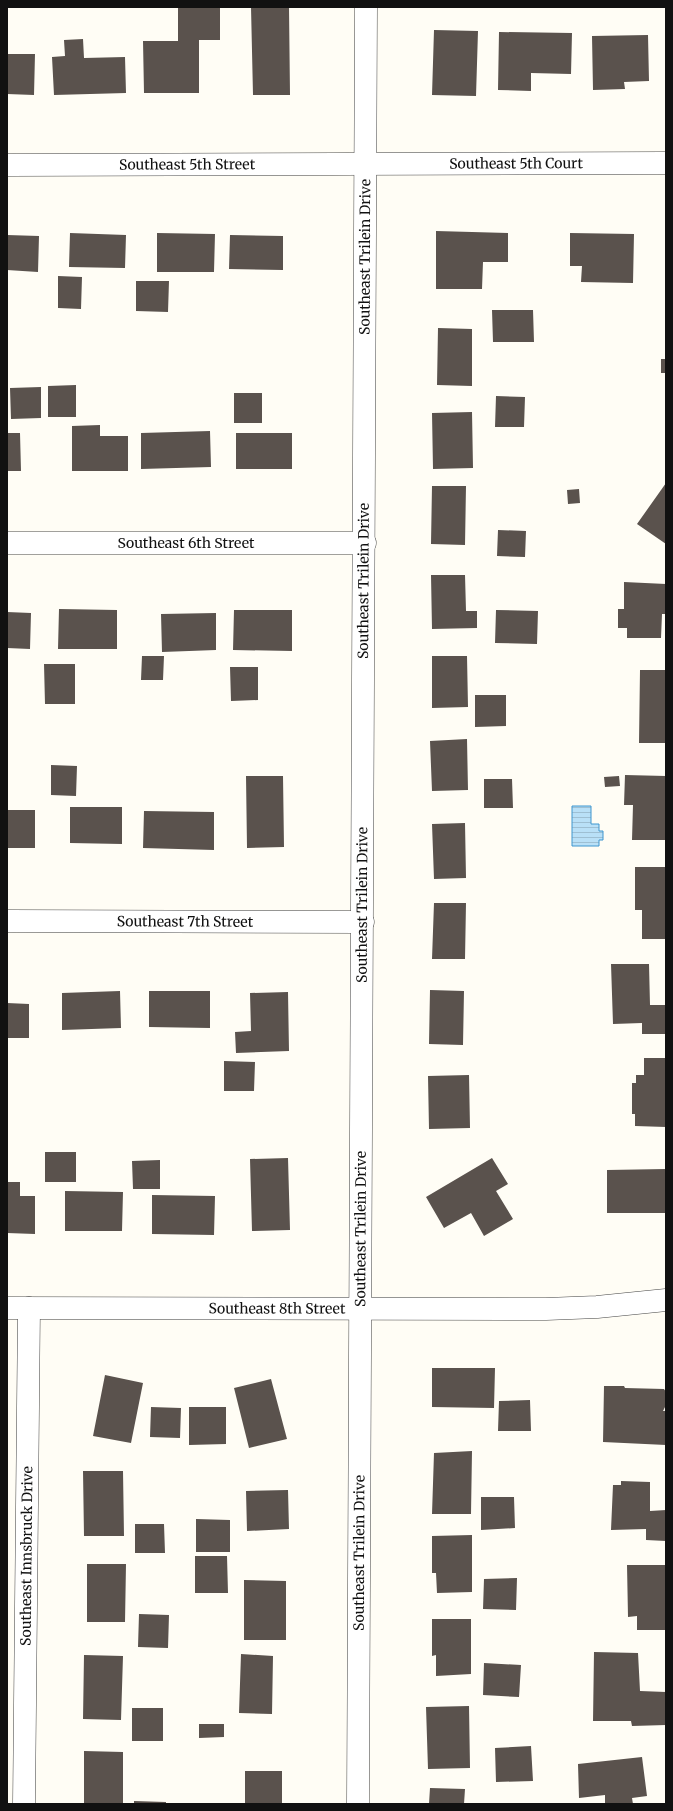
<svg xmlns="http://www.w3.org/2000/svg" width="673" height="1811" viewBox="0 0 673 1811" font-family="Merriweather,serif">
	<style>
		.water { fill: url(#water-rules); stroke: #3f96cf }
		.building { fill: #5a524d }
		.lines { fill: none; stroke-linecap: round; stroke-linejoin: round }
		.minor-casing { stroke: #444; stroke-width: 23 }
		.minor { stroke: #fff; stroke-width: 22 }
		.labels { text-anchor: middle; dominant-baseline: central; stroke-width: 4; stroke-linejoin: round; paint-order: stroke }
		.street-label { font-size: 14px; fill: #111; stroke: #fff }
	</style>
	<defs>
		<pattern id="water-rules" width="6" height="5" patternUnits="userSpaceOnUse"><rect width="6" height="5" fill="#b9e0f7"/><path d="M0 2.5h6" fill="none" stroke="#9ebfd3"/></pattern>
	</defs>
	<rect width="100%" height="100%" fill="#fffdf5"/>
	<path class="water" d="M 572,806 L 591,806 L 591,824 L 599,824 L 599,831 L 603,831 L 603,840 L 599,840 L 599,846 L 572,846 Z"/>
	<path class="building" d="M 251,7 L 289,7 L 290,95 L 253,95 Z
		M 178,8 L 220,8 L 220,40 L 199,40 L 199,93 L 144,93 L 143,41 L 178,41 Z
		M 434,30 L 478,31 L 476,96 L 432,95 Z
		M 499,32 L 572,33 L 571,74 L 531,73 L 531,91 L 498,90 Z
		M 648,35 L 649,81 L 624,82 L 625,89 L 593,90 L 592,36 Z
		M 83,39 L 84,58 L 125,57 L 126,93 L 54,95 L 52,57 L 65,56 L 64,40 Z
		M 7,54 L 35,54 L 34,95 L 7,94 Z
		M 436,231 L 508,233 L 508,262 L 483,262 L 482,289 L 436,289 Z
		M 70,233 L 126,235 L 125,268 L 69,267 Z
		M 157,233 L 215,234 L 214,272 L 157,272 Z
		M 570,233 L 634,234 L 633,283 L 581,282 L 582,266 L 570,266 Z
		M 7,235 L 39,236 L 38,272 L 7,270 Z
		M 230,235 L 283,236 L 283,270 L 229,269 Z
		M 58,276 L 82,277 L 81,309 L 58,308 Z
		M 136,281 L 169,281 L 168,312 L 136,311 Z
		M 492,310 L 533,310 L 534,342 L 493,342 Z
		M 438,328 L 472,329 L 472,386 L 437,385 Z
		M 661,359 L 666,359 L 666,373 L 661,373 Z
		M 76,385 L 76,417 L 48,417 L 48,386 Z
		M 41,387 L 41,418 L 11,419 L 10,388 Z
		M 234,393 L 262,393 L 262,423 L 234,423 Z
		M 496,396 L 525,397 L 524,427 L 495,427 Z
		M 472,412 L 473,468 L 433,469 L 432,413 Z
		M 100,425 L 100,436 L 128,436 L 128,471 L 72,471 L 72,426 Z
		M 210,431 L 211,467 L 141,469 L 141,433 Z
		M 7,433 L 20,433 L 21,471 L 7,471 Z
		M 236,433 L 292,433 L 292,469 L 236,469 Z
		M 666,483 L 666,544 L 637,524 Z
		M 432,486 L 466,486 L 465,545 L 431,544 Z
		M 579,489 L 580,503 L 568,504 L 567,490 Z
		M 498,530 L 526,531 L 525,557 L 497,556 Z
		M 431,575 L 465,575 L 466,611 L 477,611 L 477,628 L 432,629 Z
		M 624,582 L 666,584 L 666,614 L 662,614 L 661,638 L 627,638 L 627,628 L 618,628 L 618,609 L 624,609 Z
		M 59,609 L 117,610 L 117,649 L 58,649 Z
		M 234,610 L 292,610 L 292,651 L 233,650 Z
		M 496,610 L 538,611 L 537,644 L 495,643 Z
		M 7,612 L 31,613 L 30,649 L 7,648 Z
		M 216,613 L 216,650 L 162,652 L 161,614 Z
		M 142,656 L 164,656 L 163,680 L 141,680 Z
		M 432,656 L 467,656 L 468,707 L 432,708 Z
		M 44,664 L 75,664 L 75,704 L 45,704 Z
		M 230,667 L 258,667 L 258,700 L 231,701 Z
		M 640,670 L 666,670 L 666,743 L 639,743 Z
		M 475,695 L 506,695 L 506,726 L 475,727 Z
		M 467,739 L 468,790 L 432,791 L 430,741 Z
		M 51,765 L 77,766 L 76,796 L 51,795 Z
		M 625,775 L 666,776 L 666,840 L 632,840 L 633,805 L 624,805 Z
		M 246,776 L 283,776 L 284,847 L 247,848 Z
		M 619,776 L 620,786 L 605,787 L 604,777 Z
		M 484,779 L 512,779 L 513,808 L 484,808 Z
		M 70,807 L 122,807 L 122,844 L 70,843 Z
		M 7,810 L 35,810 L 35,848 L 7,848 Z
		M 144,811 L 214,812 L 214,850 L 143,848 Z
		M 465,823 L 466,878 L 434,879 L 432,824 Z
		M 635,867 L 666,867 L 666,939 L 642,939 L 642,910 L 635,910 Z
		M 434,903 L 466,903 L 465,959 L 432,959 Z
		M 611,964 L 649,964 L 650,1005 L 666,1005 L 666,1034 L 642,1034 L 642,1023 L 613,1024 Z
		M 430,990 L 464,991 L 463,1045 L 429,1044 Z
		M 120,991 L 121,1028 L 62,1030 L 62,993 Z
		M 149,991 L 210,991 L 210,1028 L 149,1027 Z
		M 288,992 L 289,1051 L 236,1053 L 235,1032 L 251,1031 L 250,993 Z
		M 7,1003 L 29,1004 L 29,1038 L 7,1038 Z
		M 644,1058 L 666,1058 L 666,1127 L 635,1126 L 635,1114 L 632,1114 L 632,1083 L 636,1083 L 636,1075 L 644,1075 Z
		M 224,1061 L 255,1062 L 254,1091 L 224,1091 Z
		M 469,1075 L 470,1128 L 429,1129 L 428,1076 Z
		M 45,1152 L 76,1152 L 76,1182 L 45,1182 Z
		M 288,1158 L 290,1230 L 252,1231 L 250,1159 Z
		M 492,1158 L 508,1184 L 496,1191 L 513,1219 L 484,1236 L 471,1213 L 444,1228 L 426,1197 Z
		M 160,1160 L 160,1189 L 133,1189 L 132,1161 Z
		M 666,1169 L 666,1213 L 607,1213 L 607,1170 Z
		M 7,1182 L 20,1182 L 20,1196 L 35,1196 L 35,1234 L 7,1233 Z
		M 65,1191 L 123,1192 L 122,1231 L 65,1231 Z
		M 152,1195 L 215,1196 L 214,1235 L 152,1234 Z
		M 432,1368 L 495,1368 L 494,1408 L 432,1407 Z
		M 105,1375 L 143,1383 L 131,1443 L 93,1436 Z
		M 271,1379 L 287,1439 L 249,1448 L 234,1388 Z
		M 604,1386 L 624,1386 L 625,1388 L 664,1389 L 666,1392 L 666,1405 L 663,1411 L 666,1411 L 666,1445 L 603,1442 Z
		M 530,1400 L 531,1431 L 498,1431 L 499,1401 Z
		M 151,1407 L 181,1408 L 180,1438 L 150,1437 Z
		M 189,1407 L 226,1407 L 226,1444 L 189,1445 Z
		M 472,1451 L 471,1514 L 432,1514 L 434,1453 Z
		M 83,1471 L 123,1471 L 124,1536 L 84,1536 Z
		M 621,1481 L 650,1482 L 650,1511 L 666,1510 L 666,1541 L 646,1540 L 646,1529 L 611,1530 L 613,1485 L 621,1485 Z
		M 288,1490 L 289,1529 L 247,1531 L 246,1491 Z
		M 481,1497 L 514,1497 L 515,1528 L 481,1530 Z
		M 196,1519 L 230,1520 L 230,1552 L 196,1552 Z
		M 135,1524 L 164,1524 L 165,1553 L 135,1553 Z
		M 472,1535 L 472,1592 L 437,1593 L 436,1573 L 432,1573 L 432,1536 Z
		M 195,1556 L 227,1556 L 228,1593 L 195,1593 Z
		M 87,1564 L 126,1564 L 125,1622 L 87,1622 Z
		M 627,1565 L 666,1565 L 666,1630 L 637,1630 L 637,1616 L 628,1617 Z
		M 517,1578 L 516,1610 L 483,1609 L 484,1579 Z
		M 244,1580 L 286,1581 L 286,1640 L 244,1640 Z
		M 139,1614 L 169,1615 L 168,1648 L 138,1647 Z
		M 432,1619 L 471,1619 L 471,1674 L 436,1676 L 436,1655 L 432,1656 Z
		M 594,1652 L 638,1653 L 640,1691 L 666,1692 L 666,1725 L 632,1726 L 631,1721 L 593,1721 Z
		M 241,1654 L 273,1656 L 272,1714 L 239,1713 Z
		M 84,1655 L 123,1656 L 121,1720 L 83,1719 Z
		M 484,1663 L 521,1665 L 519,1697 L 483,1695 Z
		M 469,1706 L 470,1768 L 428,1769 L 426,1707 Z
		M 132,1708 L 163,1708 L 163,1741 L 132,1741 Z
		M 199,1724 L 224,1724 L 224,1737 L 199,1738 Z
		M 531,1746 L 533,1781 L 496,1782 L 495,1748 Z
		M 84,1751 L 123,1752 L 123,1804 L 84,1804 Z
		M 642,1757 L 647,1796 L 632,1798 L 633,1804 L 605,1804 L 605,1795 L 579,1798 L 578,1764 Z
		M 245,1771 L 282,1771 L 282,1804 L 245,1804 Z
		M 430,1788 L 465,1789 L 464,1804 L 429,1804 Z
		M 134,1801 L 166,1802 L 166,1804 L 134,1804 Z"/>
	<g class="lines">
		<defs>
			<g id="minor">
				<path id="s1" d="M 7,165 L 666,163"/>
				<path id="s2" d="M 7,543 L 365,543"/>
				<path id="s3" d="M 7,921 L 363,922"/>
				<path id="s4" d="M 7,1308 L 546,1309 L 597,1307 L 666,1300"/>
				<path id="s5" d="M 24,1804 L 29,1308"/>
				<path id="s6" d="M 358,1804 L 366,7"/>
			</g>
		</defs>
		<use href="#minor" class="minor-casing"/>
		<use href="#minor" class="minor"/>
	</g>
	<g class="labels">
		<g class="street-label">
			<text stroke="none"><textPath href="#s1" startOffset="509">Southeast 5th Court</textPath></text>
			<text stroke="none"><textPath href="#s1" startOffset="180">Southeast 5th Street</textPath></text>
			<text stroke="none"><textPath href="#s6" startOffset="1547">Southeast Trilein Drive</textPath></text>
			<text stroke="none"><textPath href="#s2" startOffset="179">Southeast 6th Street</textPath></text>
			<text stroke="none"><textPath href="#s6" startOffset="1223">Southeast Trilein Drive</textPath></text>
			<text stroke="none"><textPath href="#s6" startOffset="899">Southeast Trilein Drive</textPath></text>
			<text stroke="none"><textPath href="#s3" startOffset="178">Southeast 7th Street</textPath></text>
			<text stroke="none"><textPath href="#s6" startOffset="575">Southeast Trilein Drive</textPath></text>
			<text stroke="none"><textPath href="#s4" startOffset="270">Southeast 8th Street</textPath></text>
			<text stroke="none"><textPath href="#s6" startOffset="251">Southeast Trilein Drive</textPath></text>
			<text stroke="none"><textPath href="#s5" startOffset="248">Southeast Innsbruck Drive</textPath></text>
		</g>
	</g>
	<rect width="673" height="1811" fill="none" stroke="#111111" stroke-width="16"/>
</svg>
